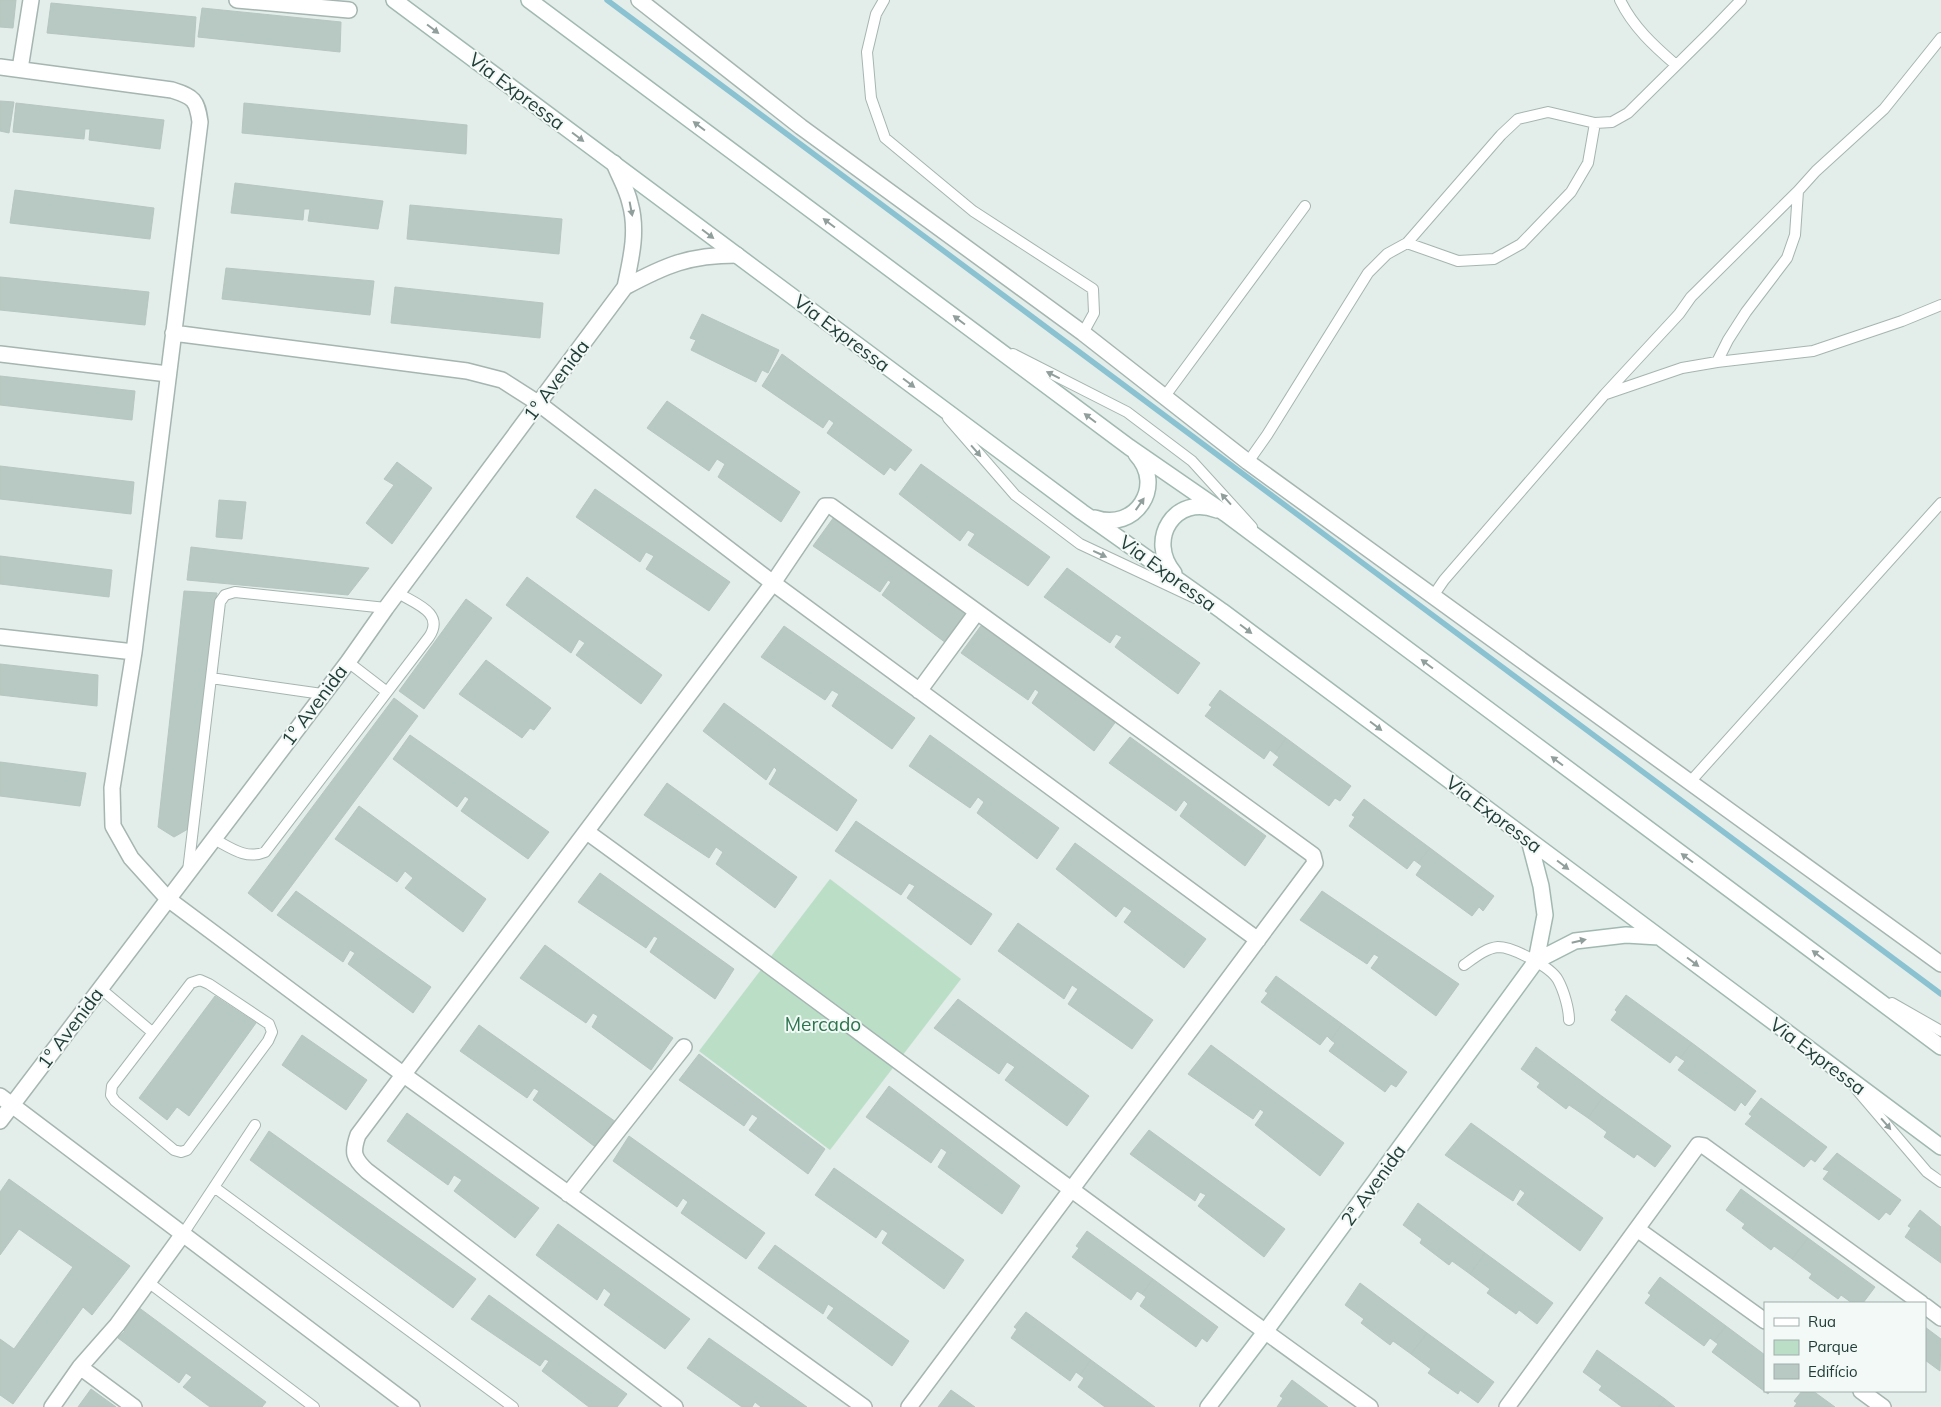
<svg xmlns="http://www.w3.org/2000/svg" width="1941" height="1407" viewBox="0 0 1941 1407" font-family="Mulish,sans-serif">
	<style>
		.green { fill: #bbdec7 }
		.lines { fill: none; stroke-linecap: round; stroke-linejoin: round }
		.stream { stroke: #8ac2d2; stroke-width: 5.5 }
		.building { fill: #b8c8c2; stroke: #b5c7c0 }
		.lane-casing { stroke: #a5b5b1; stroke-width: 12 }
		.street-casing { stroke: #a5b5b1; stroke-width: 18 }
		.secondary-casing { stroke: #a1b9b2; stroke-width: 18 }
		.lane { stroke: #fff; stroke-width: 10 }
		.street { stroke: #fff; stroke-width: 15 }
		.secondary { stroke: #fff; stroke-width: 15 }
		.oneway { fill: #909e9c }
		.labels { text-anchor: middle; dominant-baseline: central; stroke-width: 4; stroke-linejoin: round; paint-order: stroke }
		.street-label { font-size: 19px; fill: #223e39; stroke: #f3f9f7 }
		.park-label { font-size: 19px; fill: #2c764e; stroke: #f3f9f7 }
	</style>
	<rect width="100%" height="100%" fill="#e3ede9"/>
	<path class="green" d="M 830,879 L 961,979 L 830,1150 L 699,1051 Z"/>
	<g class="lines">
		<path class="stream" d="M 607,0 L 1941,994"/>
	</g>
	<path class="building" d="M 0,0 L 16,0 L 13,28 L 0,27 Z
		M 51,3 L 196,17 L 194,47 L 47,33 Z
		M 202,8 L 341,22 L 340,52 L 198,37 Z
		M 0,101 L 14,102 L 9,133 L 0,131 Z
		M 16,103 L 164,120 L 160,149 L 89,140 L 90,129 L 85,129 L 84,139 L 13,132 Z
		M 244,103 L 467,125 L 466,154 L 242,133 Z
		M 235,183 L 383,201 L 378,229 L 308,221 L 310,209 L 304,209 L 303,220 L 231,213 Z
		M 15,190 L 154,208 L 150,239 L 10,223 Z
		M 410,205 L 562,219 L 559,254 L 407,239 Z
		M 226,268 L 374,281 L 370,315 L 222,299 Z
		M 0,277 L 149,292 L 145,325 L 0,310 Z
		M 395,287 L 543,303 L 540,338 L 391,323 Z
		M 702,314 L 779,350 L 768,373 L 762,370 L 756,382 L 691,350 L 696,340 L 690,338 Z
		M 782,354 L 912,450 L 895,471 L 890,467 L 884,475 L 827,433 L 834,423 L 829,419 L 823,428 L 762,386 Z
		M 0,376 L 135,391 L 132,420 L 0,405 Z
		M 667,401 L 800,492 L 781,522 L 718,477 L 725,464 L 717,459 L 709,471 L 647,428 Z
		M 397,462 L 432,488 L 392,544 L 366,523 L 394,485 L 384,479 Z
		M 921,464 L 1050,557 L 1028,586 L 968,545 L 975,534 L 968,530 L 960,541 L 899,494 Z
		M 0,466 L 134,482 L 131,514 L 0,499 Z
		M 595,489 L 730,582 L 709,611 L 646,569 L 654,556 L 646,552 L 640,562 L 576,517 Z
		M 219,500 L 246,502 L 242,539 L 216,537 Z
		M 834,517 L 966,612 L 946,643 L 882,595 L 891,582 L 888,580 L 880,592 L 813,546 Z
		M 191,547 L 369,568 L 348,595 L 187,580 Z
		M 0,556 L 112,570 L 109,597 L 0,584 Z
		M 1067,568 L 1200,663 L 1178,694 L 1115,647 L 1122,637 L 1116,634 L 1110,643 L 1044,597 Z
		M 527,577 L 662,675 L 641,704 L 576,655 L 585,643 L 579,639 L 571,653 L 506,605 Z
		M 184,591 L 217,593 L 188,829 L 174,837 L 158,827 Z
		M 466,599 L 492,618 L 424,709 L 399,691 Z
		M 983,623 L 1117,720 L 1094,751 L 1032,703 L 1039,692 L 1035,689 L 1028,700 L 961,653 Z
		M 784,626 L 915,718 L 892,749 L 832,706 L 839,694 L 832,690 L 825,700 L 761,657 Z
		M 486,660 L 551,708 L 534,730 L 530,728 L 522,738 L 459,694 Z
		M 0,664 L 98,675 L 97,706 L 0,695 Z
		M 1220,690 L 1286,738 L 1275,754 L 1270,750 L 1264,759 L 1205,716 L 1212,707 L 1209,705 Z
		M 394,698 L 418,716 L 272,912 L 248,893 Z
		M 724,703 L 857,800 L 837,831 L 769,784 L 777,770 L 774,767 L 766,780 L 703,731 Z
		M 410,735 L 549,832 L 528,859 L 461,811 L 469,799 L 465,796 L 457,807 L 393,759 Z
		M 930,735 L 1059,828 L 1037,859 L 977,813 L 984,802 L 978,797 L 970,808 L 909,766 Z
		M 1130,737 L 1266,836 L 1245,866 L 1180,816 L 1188,804 L 1184,800 L 1176,811 L 1109,763 Z
		M 1286,738 L 1351,786 L 1340,801 L 1335,798 L 1329,806 L 1273,765 L 1279,757 L 1275,754 Z
		M 0,762 L 86,773 L 80,806 L 0,796 Z
		M 667,783 L 797,877 L 775,908 L 716,864 L 723,852 L 716,847 L 709,858 L 644,815 Z
		M 1364,799 L 1430,848 L 1418,863 L 1414,860 L 1407,869 L 1349,826 L 1355,817 L 1352,815 Z
		M 359,806 L 486,899 L 463,932 L 405,888 L 413,878 L 405,871 L 397,882 L 335,839 Z
		M 856,821 L 992,914 L 971,945 L 907,898 L 915,886 L 909,883 L 901,895 L 835,851 Z
		M 1075,843 L 1206,939 L 1184,968 L 1124,922 L 1132,911 L 1124,906 L 1116,917 L 1056,869 Z
		M 1430,848 L 1494,896 L 1483,911 L 1479,907 L 1472,916 L 1416,875 L 1422,866 L 1418,863 Z
		M 600,873 L 734,969 L 715,999 L 650,952 L 658,938 L 654,936 L 646,948 L 578,902 Z
		M 296,891 L 431,987 L 413,1013 L 348,964 L 355,953 L 350,950 L 343,962 L 277,915 Z
		M 1322,891 L 1459,984 L 1436,1016 L 1371,968 L 1379,957 L 1374,954 L 1367,964 L 1300,920 Z
		M 1018,923 L 1153,1020 L 1132,1049 L 1068,1004 L 1078,989 L 1072,985 L 1064,999 L 998,951 Z
		M 545,945 L 673,1038 L 651,1070 L 592,1027 L 598,1016 L 593,1013 L 586,1023 L 520,978 Z
		M 1276,976 L 1342,1024 L 1331,1040 L 1327,1036 L 1320,1045 L 1261,1002 L 1268,993 L 1265,991 Z
		M 1626,995 L 1692,1043 L 1680,1058 L 1676,1055 L 1670,1063 L 1611,1020 L 1617,1012 L 1615,1010 Z
		M 215,996 L 256,1023 L 189,1116 L 177,1107 L 167,1120 L 139,1098 Z
		M 958,999 L 1089,1096 L 1067,1126 L 1005,1080 L 1015,1067 L 1007,1062 L 999,1074 L 934,1028 Z
		M 1342,1024 L 1407,1072 L 1396,1087 L 1391,1084 L 1385,1092 L 1329,1051 L 1335,1043 L 1331,1040 Z
		M 479,1025 L 616,1122 L 598,1149 L 533,1100 L 539,1091 L 534,1088 L 527,1098 L 460,1051 Z
		M 302,1035 L 367,1080 L 346,1110 L 282,1065 Z
		M 1692,1043 L 1756,1091 L 1745,1106 L 1741,1102 L 1735,1111 L 1678,1070 L 1685,1061 L 1680,1058 Z
		M 1211,1045 L 1344,1143 L 1320,1176 L 1255,1125 L 1264,1112 L 1260,1109 L 1253,1119 L 1188,1074 Z
		M 1536,1047 L 1603,1097 L 1588,1118 L 1569,1105 L 1566,1109 L 1537,1087 L 1540,1083 L 1521,1069 Z
		M 699,1054 L 825,1149 L 808,1174 L 749,1130 L 758,1118 L 752,1114 L 744,1126 L 679,1080 Z
		M 889,1086 L 1020,1186 L 1002,1214 L 938,1167 L 947,1152 L 941,1148 L 931,1163 L 866,1117 Z
		M 1603,1097 L 1671,1146 L 1655,1167 L 1637,1154 L 1634,1158 L 1604,1137 L 1607,1132 L 1588,1118 Z
		M 1761,1098 L 1827,1147 L 1815,1162 L 1811,1159 L 1804,1167 L 1745,1124 L 1752,1116 L 1749,1114 Z
		M 407,1113 L 539,1208 L 515,1238 L 454,1191 L 462,1180 L 454,1175 L 448,1185 L 387,1141 Z
		M 1471,1123 L 1603,1218 L 1580,1251 L 1517,1204 L 1525,1193 L 1520,1189 L 1513,1201 L 1445,1155 Z
		M 1149,1130 L 1285,1229 L 1264,1257 L 1198,1206 L 1206,1195 L 1200,1192 L 1195,1201 L 1130,1154 Z
		M 269,1131 L 476,1279 L 453,1308 L 250,1160 Z
		M 629,1136 L 765,1233 L 746,1259 L 681,1213 L 688,1202 L 683,1198 L 677,1207 L 613,1161 Z
		M 1837,1153 L 1901,1200 L 1890,1215 L 1886,1212 L 1879,1220 L 1823,1179 L 1829,1171 L 1823,1169 Z
		M 834,1168 L 964,1260 L 944,1289 L 882,1243 L 888,1233 L 882,1229 L 876,1238 L 815,1195 Z
		M 9,1179 L 130,1266 L 92,1315 L 83,1307 L 13,1404 L 0,1395 L 0,1339 L 14,1349 L 73,1267 L 19,1229 L 0,1255 L 0,1192 Z
		M 1741,1189 L 1808,1238 L 1792,1259 L 1774,1246 L 1771,1250 L 1742,1228 L 1745,1224 L 1726,1210 Z
		M 1418,1203 L 1485,1253 L 1470,1274 L 1452,1261 L 1449,1265 L 1420,1243 L 1422,1239 L 1403,1225 Z
		M 1920,1210 L 1941,1227 L 1941,1263 L 1905,1237 L 1911,1228 L 1908,1226 Z
		M 558,1224 L 690,1319 L 665,1349 L 604,1305 L 611,1294 L 604,1288 L 597,1300 L 536,1255 Z
		M 1087,1231 L 1153,1279 L 1142,1294 L 1137,1291 L 1131,1300 L 1072,1257 L 1079,1248 L 1076,1246 Z
		M 1808,1238 L 1875,1287 L 1863,1303 L 1852,1303 L 1841,1295 L 1838,1299 L 1809,1278 L 1812,1274 L 1792,1259 Z
		M 775,1245 L 909,1341 L 892,1366 L 827,1318 L 834,1308 L 828,1304 L 823,1314 L 758,1268 Z
		M 1485,1253 L 1553,1303 L 1537,1324 L 1519,1310 L 1516,1314 L 1487,1293 L 1490,1289 L 1470,1274 Z
		M 1660,1277 L 1726,1326 L 1714,1341 L 1710,1338 L 1704,1346 L 1645,1303 L 1651,1295 L 1648,1293 Z
		M 1153,1279 L 1218,1327 L 1207,1342 L 1202,1338 L 1196,1347 L 1140,1306 L 1146,1297 L 1142,1294 Z
		M 1360,1283 L 1427,1333 L 1411,1354 L 1393,1341 L 1390,1345 L 1361,1323 L 1364,1319 L 1345,1305 Z
		M 489,1295 L 627,1394 L 617,1407 L 589,1407 L 542,1371 L 549,1361 L 545,1359 L 540,1366 L 471,1319 Z
		M 138,1307 L 266,1402 L 262,1407 L 210,1407 L 183,1387 L 192,1377 L 186,1373 L 179,1383 L 118,1338 L 125,1331 L 120,1327 Z
		M 1026,1312 L 1091,1360 L 1080,1375 L 1076,1372 L 1070,1381 L 1011,1338 L 1017,1329 L 1014,1327 Z
		M 1726,1326 L 1765,1355 L 1765,1391 L 1770,1391 L 1768,1394 L 1712,1352 L 1718,1344 L 1714,1341 Z
		M 1925,1327 L 1941,1339 L 1940,1371 L 1925,1360 Z
		M 1427,1333 L 1494,1382 L 1478,1403 L 1460,1390 L 1458,1394 L 1428,1373 L 1431,1369 L 1411,1354 Z
		M 709,1338 L 807,1407 L 761,1407 L 755,1402 L 752,1407 L 742,1407 L 687,1368 Z
		M 1597,1350 L 1665,1399 L 1659,1407 L 1622,1407 L 1599,1390 L 1602,1386 L 1583,1372 Z
		M 1091,1360 L 1155,1407 L 1105,1407 L 1078,1387 L 1084,1378 L 1080,1375 Z
		M 1292,1380 L 1328,1407 L 1277,1407 L 1283,1398 L 1280,1396 Z
		M 91,1389 L 116,1407 L 78,1407 Z
		M 951,1390 L 975,1407 L 938,1407 Z
		M 1802,1391 L 1813,1391 L 1835,1407 L 1794,1407 L 1797,1403 L 1794,1401 Z
		M 1665,1399 L 1675,1407 L 1659,1407 Z"/>
	<g class="lines">
		<defs>
			<path id="lane" d="M 884,0 L 876,14 L 867,52 L 871,98 L 885,138 L 973,211 L 1093,289 L 1094,313 L 1083,333
				M 1620,0 C 1633,27 1654,46 1676,65
				M 1407,243 L 1458,261 L 1494,259 L 1521,244 L 1571,192 L 1588,163 L 1595,123
				M 1013,354 L 1127,412 L 1192,461 L 1252,527
				M 1717,362 L 1728,340 L 1746,312 L 1787,258 L 1795,235 L 1798,191 L 1816,171 L 1884,109 L 1941,38
				M 1606,394 L 1682,368 L 1717,362 L 1813,351 L 1902,321 L 1941,305
				M 1165,396 L 1305,206
				M 948,418 L 1015,495 L 1080,544 L 1195,598
				M 1248,462 L 1267,435 L 1368,273 L 1387,254 L 1407,243 L 1501,135 L 1518,119 L 1548,112 L 1595,123 L 1612,122 L 1628,113 L 1710,32 L 1741,0
				M 1433,596 L 1444,580 L 1605,394 L 1679,314 L 1691,297 L 1798,191
				M 348,662 L 387,692
				M 211,678 L 322,694
				M 1690,782 L 1941,503
				M 214,839 C 231,848 246,860 265,852 L 429,637 C 445,613 416,604 398,593
				M 188,871 L 220,602 L 225,595 L 235,592 L 386,608
				M 1464,965 C 1474,958 1486,948 1498,947 C 1513,947 1551,967 1558,980 C 1564,991 1569,1009 1569,1020
				M 200,980 L 209,984 L 269,1024 L 272,1032 L 268,1041 L 187,1150 L 181,1152 L 174,1150 L 115,1101 L 111,1095 L 112,1086 L 191,983 Z
				M 101,989 L 152,1032
				M 1892,1003 L 1941,1031
				M 1857,1090 L 1927,1172 L 1941,1182
				M 214,1187 L 513,1407
				M 183,1234 L 255,1125
				M 148,1282 L 314,1407"/>
			<path id="street" d="M 237,0 L 349,10
				M 639,0 L 801,127 L 1083,333 L 1248,462 L 1941,964
				M 0,67 L 172,90 C 194,97 197,100 200,122 L 134,652 L 112,788 L 113,826 L 131,858 L 168,899 L 404,1075 L 864,1407
				M 20,69 L 31,0
				M 614,163 C 619,176 627,189 630,203 C 638,231 631,259 625,287
				M 173,333 L 467,371 L 502,380 L 538,403 L 773,583 L 1258,940
				M 0,354 L 168,374
				M 0,637 L 134,652
				M 919,691 L 977,612
				M 587,832 C 849,1022 1106,1219 1370,1407
				M 0,1096 L 412,1407
				M 0,1121 L 348,662 L 386,608 L 625,287 C 666,265 689,255 737,255
				M 568,1194 L 684,1047
				M 1637,1229 L 1765,1321
				M 1925,1306 L 1941,1318
				M 80,1367 L 134,1407
				M 1861,1391 L 1883,1407
				M 52,1407 L 80,1367 L 117,1325 L 183,1234
				M 675,1407 L 367,1171 C 353,1158 352,1152 358,1135 L 773,583 L 825,506 L 831,506 L 1313,855 L 1315,863 L 909,1407
				M 1507,1407 L 1698,1145 L 1704,1146 L 1921,1303"/>
			<path id="secondary" d="M 394,0 L 1082,512 L 1222,611 L 1941,1147
				M 529,0 L 1129,447 L 1226,514 L 1941,1047
				M 1095,518 C 1135,532 1166,486 1136,454
				M 1174,573 C 1146,540 1175,493 1217,510
				M 1536,961 L 1575,941 L 1626,935 L 1659,937
				M 1208,1407 L 1265,1332 L 1536,961 L 1545,915 L 1541,886 L 1529,840"/>
		</defs>
		<use href="#lane" class="lane-casing"/>
		<use href="#street" class="street-casing"/>
		<use href="#secondary" class="secondary-casing"/>
		<use href="#lane" class="lane"/>
		<use href="#street" class="street"/>
		<use href="#secondary" class="secondary"/>
	</g>
	<defs><path id="oneway-solid" d="M-6-.8H1V-3.2L6.5 0L1 3.2V.8H-6Z" transform="scale(1.25)"/></defs>
	<g class="oneway">
		<use href="#oneway-solid" transform="translate(433 29) rotate(37)"/>
		<use href="#oneway-solid" transform="translate(699 126) rotate(-143)"/>
		<use href="#oneway-solid" transform="translate(578 137) rotate(37)"/>
		<use href="#oneway-solid" transform="translate(631 209) rotate(79)"/>
		<use href="#oneway-solid" transform="translate(829 223) rotate(-143)"/>
		<use href="#oneway-solid" transform="translate(708 234) rotate(37)"/>
		<use href="#oneway-solid" transform="translate(959 320) rotate(-143)"/>
		<use href="#oneway-solid" transform="translate(1053 375) rotate(-153)"/>
		<use href="#oneway-solid" transform="translate(909 383) rotate(37)"/>
		<use href="#oneway-solid" transform="translate(1090 418) rotate(-143)"/>
		<use href="#oneway-solid" transform="translate(976 451) rotate(49)"/>
		<use href="#oneway-solid" transform="translate(1226 499) rotate(-132)"/>
		<use href="#oneway-solid" transform="translate(1140 504) rotate(-55)"/>
		<use href="#oneway-solid" transform="translate(1100 554) rotate(25)"/>
		<use href="#oneway-solid" transform="translate(1246 629) rotate(37)"/>
		<use href="#oneway-solid" transform="translate(1427 664) rotate(-143)"/>
		<use href="#oneway-solid" transform="translate(1376 726) rotate(37)"/>
		<use href="#oneway-solid" transform="translate(1557 761) rotate(-143)"/>
		<use href="#oneway-solid" transform="translate(1687 858) rotate(-143)"/>
		<use href="#oneway-solid" transform="translate(1563 865) rotate(37)"/>
		<use href="#oneway-solid" transform="translate(1579 941) rotate(-13)"/>
		<use href="#oneway-solid" transform="translate(1818 955) rotate(-143)"/>
		<use href="#oneway-solid" transform="translate(1693 962) rotate(37)"/>
		<use href="#oneway-solid" transform="translate(1886 1124) rotate(49)"/>
	</g>
	<g class="labels">
		<g class="street-label">
			<text transform="translate(517 91) rotate(37)">Via Expressa</text>
			<text transform="translate(842 333) rotate(37)">Via Expressa</text>
			<text transform="translate(556 380) rotate(-53)">1º Avenida</text>
			<text transform="translate(1168 573) rotate(36)">Via Expressa</text>
			<text transform="translate(314 705) rotate(-53)">1º Avenida</text>
			<text transform="translate(1494 814) rotate(37)">Via Expressa</text>
			<text transform="translate(70 1028) rotate(-53)">1º Avenida</text>
			<text transform="translate(1818 1056) rotate(37)">Via Expressa</text>
			<text transform="translate(1373 1185) rotate(-54)">2ª Avenida</text>
		</g>
		<g class="park-label">
			<text x="823" y="1024">Mercado</text>
		</g>
	</g>
	<rect x="1764" y="1302" width="162" height="90" fill="#f3f9f7" stroke="#9faeab"/>
	<rect x="1774" y="1318" width="25" height="8" fill="#ffffff" stroke="#9faeab"/>
	<text x="1808" y="1327" font-size="15" fill="#223e39">Rua</text>
	<rect x="1774" y="1340" width="25" height="15" fill="#bbdec7" stroke="#9faeab"/>
	<text x="1808" y="1352" font-size="15" fill="#223e39">Parque</text>
	<rect x="1774" y="1364" width="25" height="15" fill="#b8c8c2" stroke="#9faeab"/>
	<text x="1808" y="1377" font-size="15" fill="#223e39">Edifício</text>
</svg>
